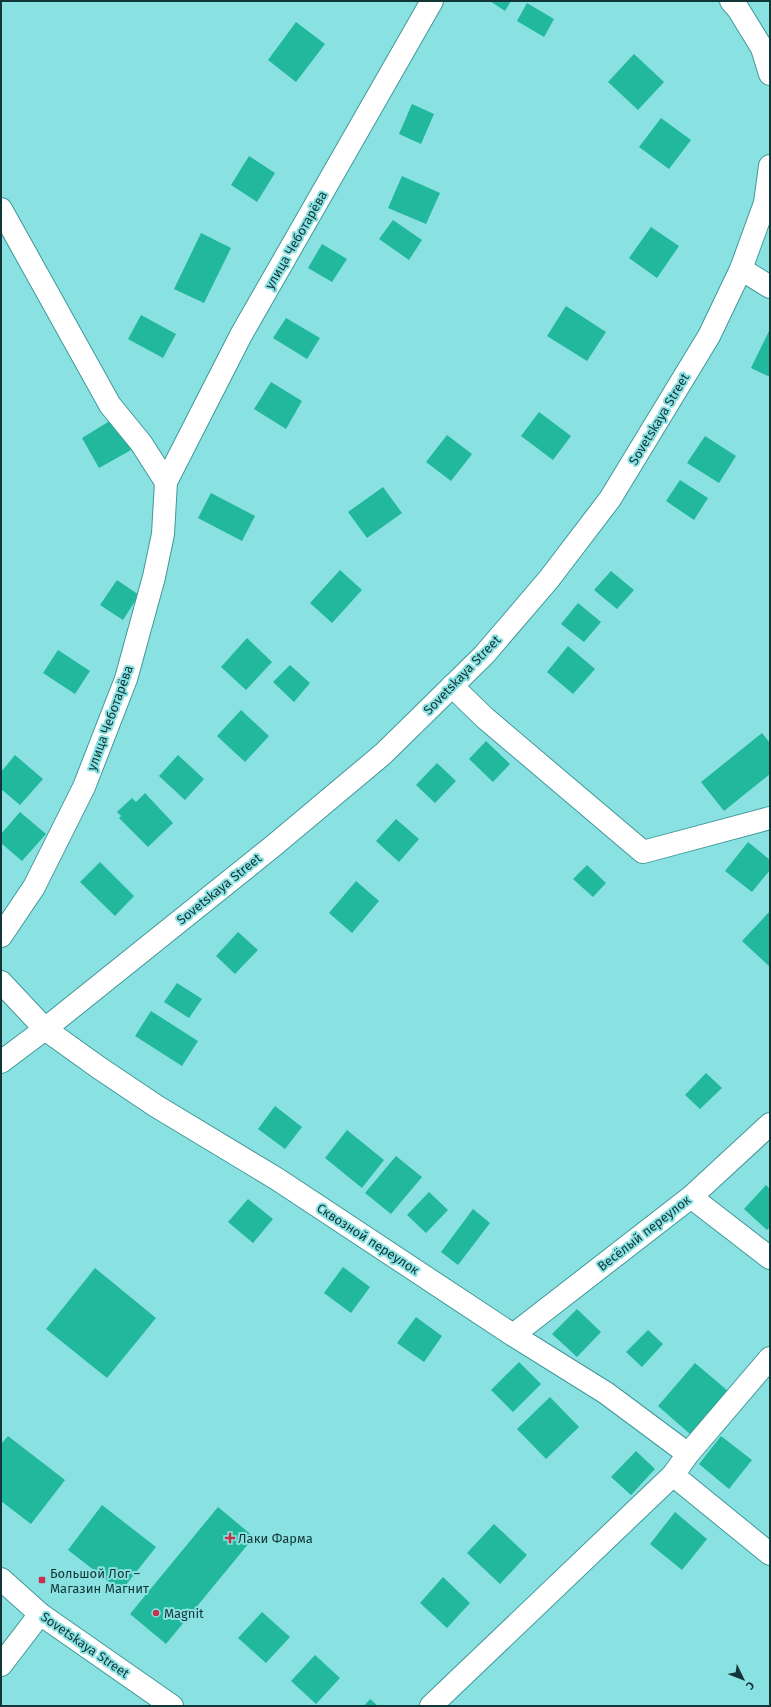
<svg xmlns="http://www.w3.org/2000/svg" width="771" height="1707" viewBox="0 0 771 1707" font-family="'Fira Sans',sans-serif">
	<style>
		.building { fill: #21b89d }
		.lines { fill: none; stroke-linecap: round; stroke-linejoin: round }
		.minor-casing { stroke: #409899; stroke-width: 24 }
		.major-casing { stroke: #409899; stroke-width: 24 }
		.minor { stroke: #fff; stroke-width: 22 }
		.major { stroke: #fff; stroke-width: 22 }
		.poi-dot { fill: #c5344c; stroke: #8ae1e2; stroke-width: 1.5 }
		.labels { text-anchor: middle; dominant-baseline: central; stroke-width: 4; stroke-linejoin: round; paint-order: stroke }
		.street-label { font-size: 13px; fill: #113637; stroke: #8ae1e2 }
		.poi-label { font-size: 13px; fill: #113637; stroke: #8ae1e2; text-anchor: start }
	</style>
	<rect width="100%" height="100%" fill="#8ae1e2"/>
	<path class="building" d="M 490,1 L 511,1 L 505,11 Z
		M 527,3 L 554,19 L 544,37 L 517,21 Z
		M 296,22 L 325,44 L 296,82 L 268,60 Z
		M 634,54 L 664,82 L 638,110 L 608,82 Z
		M 412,104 L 434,114 L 421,144 L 399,134 Z
		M 661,118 L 691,140 L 669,169 L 639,147 Z
		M 249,156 L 275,173 L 257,202 L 231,185 Z
		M 402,176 L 440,193 L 426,224 L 388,208 Z
		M 393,220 L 422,240 L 409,260 L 379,239 Z
		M 651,227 L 679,246 L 657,278 L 629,258 Z
		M 201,233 L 231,248 L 204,303 L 174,289 Z
		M 322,244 L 347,259 L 332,282 L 308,268 Z
		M 566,306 L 606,332 L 587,361 L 547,336 Z
		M 141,315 L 176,334 L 163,358 L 128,339 Z
		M 286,318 L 320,338 L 307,359 L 273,338 Z
		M 770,329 L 770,377 L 751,368 Z
		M 271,382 L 302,401 L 286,429 L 254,409 Z
		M 539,412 L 571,436 L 553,460 L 521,436 Z
		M 113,419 L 131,450 L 99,468 L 82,438 Z
		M 447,435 L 472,454 L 451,481 L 426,462 Z
		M 705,436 L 736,456 L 719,483 L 687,463 Z
		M 680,480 L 708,498 L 694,520 L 666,501 Z
		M 383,487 L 402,513 L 367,538 L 348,512 Z
		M 211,493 L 255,516 L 242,541 L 198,518 Z
		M 340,570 L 362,590 L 332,623 L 310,603 Z
		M 611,571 L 634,590 L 617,609 L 594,590 Z
		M 117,580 L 139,595 L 123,620 L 100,605 Z
		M 578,603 L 601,622 L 584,642 L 561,624 Z
		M 247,638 L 272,662 L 246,690 L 221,667 Z
		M 568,646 L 595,669 L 573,694 L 547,672 Z
		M 58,650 L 90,671 L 75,694 L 43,673 Z
		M 290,665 L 310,683 L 294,702 L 273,682 Z
		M 241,710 L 269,736 L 245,762 L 217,736 Z
		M 762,733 L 770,743 L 770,774 L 724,811 L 701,782 Z
		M 486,741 L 510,764 L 493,782 L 469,759 Z
		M 15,755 L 43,779 L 20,805 L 1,789 L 1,772 Z
		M 178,755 L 204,779 L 185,800 L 159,776 Z
		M 437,763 L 456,781 L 435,803 L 416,785 Z
		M 145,793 L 173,823 L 148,847 L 119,818 L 121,816 L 117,812 L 132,798 L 136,802 Z
		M 20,812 L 46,834 L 22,861 L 1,843 L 1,834 Z
		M 396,819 L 419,839 L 399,862 L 376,841 Z
		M 748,842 L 770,860 L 770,870 L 752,892 L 725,871 Z
		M 100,862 L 134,896 L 115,916 L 80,882 Z
		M 587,865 L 606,883 L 593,897 L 573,879 Z
		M 356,881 L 379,901 L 352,933 L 329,913 Z
		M 770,911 L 770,967 L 742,941 Z
		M 238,932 L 258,950 L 235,974 L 216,956 Z
		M 177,983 L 202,999 L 189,1018 L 164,1002 Z
		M 151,1011 L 198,1041 L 182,1066 L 135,1036 Z
		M 706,1073 L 722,1088 L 700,1109 L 685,1095 Z
		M 275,1106 L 302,1127 L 285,1149 L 258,1129 Z
		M 347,1130 L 384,1160 L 362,1188 L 325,1158 Z
		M 396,1156 L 422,1177 L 391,1214 L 365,1193 Z
		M 766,1185 L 770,1189 L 770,1227 L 767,1230 L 744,1209 Z
		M 429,1192 L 448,1210 L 426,1233 L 407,1215 Z
		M 248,1199 L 273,1219 L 253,1243 L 228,1222 Z
		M 473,1209 L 490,1223 L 458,1265 L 441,1252 Z
		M 343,1267 L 370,1287 L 351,1313 L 324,1293 Z
		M 95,1268 L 156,1318 L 107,1378 L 46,1329 Z
		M 577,1309 L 601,1332 L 577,1357 L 552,1334 Z
		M 416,1317 L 442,1336 L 424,1362 L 397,1343 Z
		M 648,1330 L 663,1344 L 642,1367 L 626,1352 Z
		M 519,1362 L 541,1384 L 513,1412 L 491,1390 Z
		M 695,1363 L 728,1391 L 690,1434 L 658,1406 Z
		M 550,1397 L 579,1427 L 546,1459 L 517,1429 Z
		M 8,1436 L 65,1480 L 31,1524 L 1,1501 L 1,1444 Z
		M 721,1436 L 752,1460 L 729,1489 L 699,1464 Z
		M 636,1451 L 655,1469 L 631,1495 L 611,1477 Z
		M 102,1505 L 156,1547 L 121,1591 L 68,1550 Z
		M 218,1507 L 254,1537 L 166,1644 L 130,1614 Z
		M 675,1512 L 707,1539 L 682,1570 L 650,1544 Z
		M 494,1524 L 527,1555 L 500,1584 L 467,1553 Z
		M 443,1577 L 470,1603 L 447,1628 L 420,1603 Z
		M 262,1612 L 290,1637 L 266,1663 L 238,1638 Z
		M 315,1655 L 340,1678 L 316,1704 L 291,1681 Z
		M 370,1699 L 378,1706 L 364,1706 Z"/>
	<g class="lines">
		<defs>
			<path id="minor" d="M 1,209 L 110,405 L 141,443 L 166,482
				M 741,269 L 770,287
				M 452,686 L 485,718 L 643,852 L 770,818
				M 1,936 L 34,887 L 84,787 L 126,679 L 154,577 L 163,534 L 166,482 L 241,335 L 432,1
				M 1,982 L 45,1029 L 98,1067 L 156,1106 L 277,1179 L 513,1335 L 606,1393 L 688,1454
				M 691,1197 L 770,1258
				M 513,1335 L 691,1197 L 770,1124
				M 673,1475 L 770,1554
				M 1,1665 L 40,1614
				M 431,1706 L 673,1475 L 688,1454 L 770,1358"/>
			<path id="major" d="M 731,1 L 738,9 L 762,48 L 770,74
				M 1,1062 L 45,1029 L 272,847 L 383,754 L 484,655 L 549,579 L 610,499 L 709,336 L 741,269 L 765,203 L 770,166
				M 1,1579 L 40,1614 L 172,1706"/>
		</defs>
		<use href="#minor" class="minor-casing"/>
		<use href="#major" class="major-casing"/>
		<use href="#minor" class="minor"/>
		<use href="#major" class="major"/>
	</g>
	<g class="poi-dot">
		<path d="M228 1532h4v4h4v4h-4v4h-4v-4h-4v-4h4z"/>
		<rect x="38" y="1576" width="8" height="8" rx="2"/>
		<circle cx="156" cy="1613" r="4"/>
	</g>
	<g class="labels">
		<g class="street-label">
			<text transform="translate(296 240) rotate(-60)">улица Чеботарёва</text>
			<text transform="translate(659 419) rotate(-59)">Sovetskaya Street</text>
			<text transform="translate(462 675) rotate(-46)">Sovetskaya Street</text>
			<text transform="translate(110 718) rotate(-70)">улица Чеботарёва</text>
			<text transform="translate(219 889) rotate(-39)">Sovetskaya Street</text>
			<text transform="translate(644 1233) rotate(-38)">Весёлый переулок</text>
			<text transform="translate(368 1239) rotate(33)">Сквозной переулок</text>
			<text transform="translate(85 1645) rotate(35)">Sovetskaya Street</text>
		</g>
		<g class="poi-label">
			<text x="238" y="1538">Лаки Фарма</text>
			<text x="50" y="1573">Большой Лог –<tspan x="50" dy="15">Магазин Магнит</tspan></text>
			<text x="164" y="1613">Magnit</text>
		</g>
	</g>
	<rect width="771" height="1707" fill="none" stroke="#113637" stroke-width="4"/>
	<g transform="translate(743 1679) rotate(133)" stroke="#8ae1e2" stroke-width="3" paint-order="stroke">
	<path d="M0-3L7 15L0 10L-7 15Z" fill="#113637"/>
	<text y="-6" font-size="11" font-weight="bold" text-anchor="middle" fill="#113637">С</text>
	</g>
</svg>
